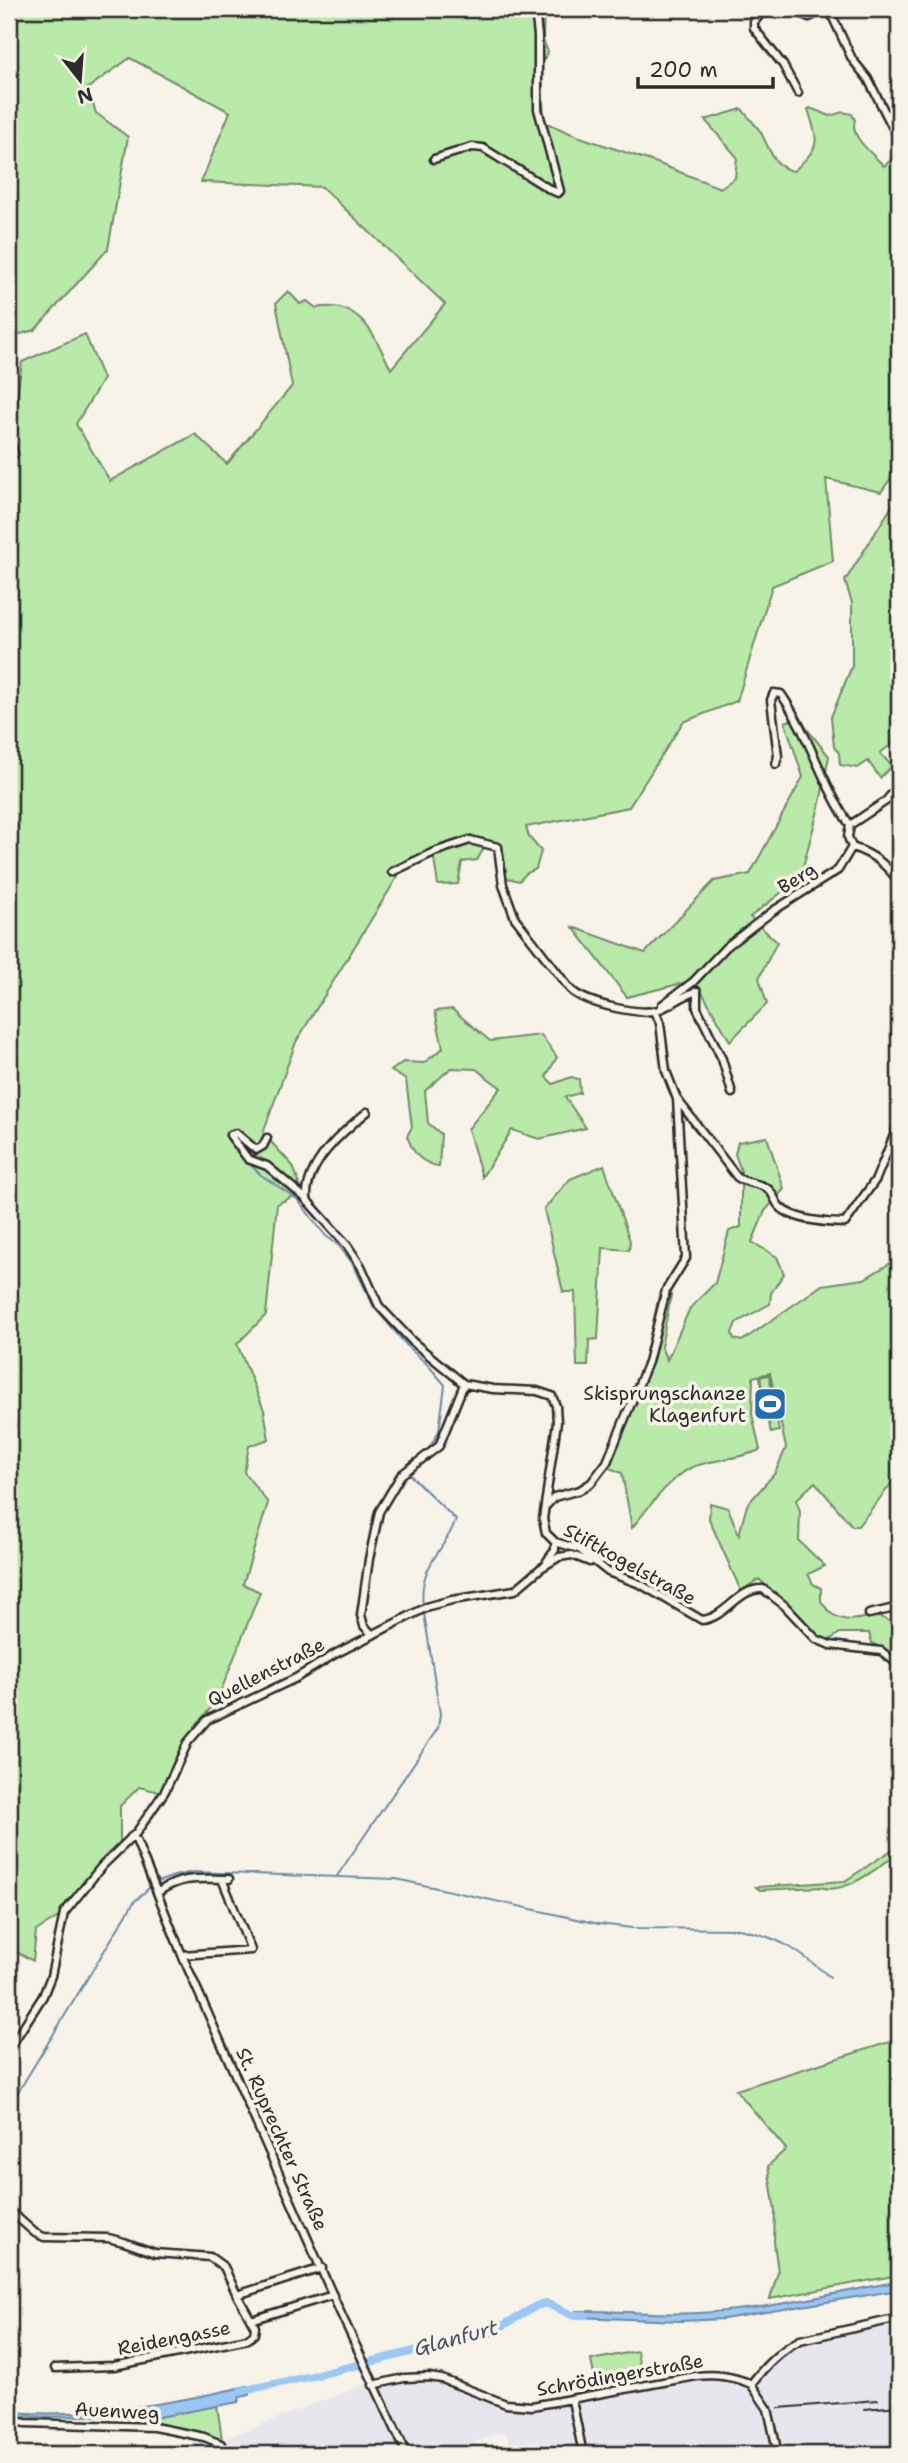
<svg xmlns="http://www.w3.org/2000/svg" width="908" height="2463" viewBox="0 0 908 2463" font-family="'Shantell Sans',sans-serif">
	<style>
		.built { fill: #e8e6ed }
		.green { fill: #b9eaa9; stroke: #728a6a; stroke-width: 2 }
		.water { fill: #9bc7f5; stroke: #6e89a4; stroke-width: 2 }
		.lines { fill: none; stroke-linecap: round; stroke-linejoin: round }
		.stream { stroke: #6e89a4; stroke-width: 2 }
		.river { stroke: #9bc7f5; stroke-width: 8 }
		.minor-casing { stroke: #2b2b2b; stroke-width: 11 }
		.minor { stroke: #f7f3e8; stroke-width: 6 }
		.rail { stroke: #2b2b2b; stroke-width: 2 }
		.labels { text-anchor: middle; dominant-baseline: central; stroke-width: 7; stroke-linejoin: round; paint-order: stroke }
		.street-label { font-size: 19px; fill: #2b2b2b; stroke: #f7f3e8 }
		.poi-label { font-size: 19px; fill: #2b2b2b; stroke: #f7f3e8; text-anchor: end }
		.water-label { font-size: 21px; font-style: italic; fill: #47525e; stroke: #f7f3e8 }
	</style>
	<rect width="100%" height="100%" fill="#f7f3e8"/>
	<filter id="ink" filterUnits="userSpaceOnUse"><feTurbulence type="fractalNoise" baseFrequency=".0143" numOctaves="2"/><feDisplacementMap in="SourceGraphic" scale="14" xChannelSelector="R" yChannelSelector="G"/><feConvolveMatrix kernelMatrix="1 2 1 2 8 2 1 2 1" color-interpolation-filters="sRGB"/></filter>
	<g filter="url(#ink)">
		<path class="built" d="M 899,2320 L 899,2454 L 584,2454 L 574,2403 L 692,2381 L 716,2379 L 740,2385 L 751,2392 L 784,2354 L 804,2342 Z
			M 428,2378 L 455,2385 L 500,2405 L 511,2408 L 544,2409 L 567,2405 L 572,2408 L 580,2450 L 561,2454 L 512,2454 L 506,2431 L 444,2454 L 177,2454 L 204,2435 L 222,2440 L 378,2379 L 381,2383 Z"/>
		<path class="green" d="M 9,9 L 544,9 L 543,40 L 548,52 L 544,59 L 536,62 L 542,76 L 544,122 L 577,136 L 657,163 L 720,188 L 735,178 L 737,157 L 705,120 L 742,109 C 748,117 755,124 760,131 C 770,148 773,168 794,171 C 821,144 819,145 808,109 L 810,108 L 830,116 L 843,112 L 852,114 L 855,120 C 849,137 873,154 884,166 L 899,153 L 899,467 L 881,492 L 826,479 L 833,561 L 772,586 L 737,701 L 683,722 L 629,807 L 526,827 L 529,837 L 541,851 L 536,869 L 527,873 L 519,881 L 503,877 L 500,848 L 487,843 L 477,860 L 462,862 L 458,884 L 438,885 L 434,859 L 429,852 L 401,871 L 296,1042 L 263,1133 L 293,1166 L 302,1192 L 277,1204 L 266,1315 L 237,1344 L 264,1410 L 269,1439 L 249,1446 L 244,1472 L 268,1503 L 243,1584 L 260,1592 L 217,1701 L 196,1725 L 160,1792 L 139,1787 L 120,1806 L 120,1844 L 60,1916 L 36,1931 L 33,1961 L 9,1948 L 9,454 L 22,362 L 85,334 L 103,379 L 76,424 L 110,481 L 195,434 L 227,464 L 292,386 L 276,303 L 288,291 L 300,304 L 307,301 L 316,308 C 362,299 373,335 391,369 L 445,304 L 322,187 L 201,182 L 230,112 L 130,58 L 88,88 L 96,113 L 128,137 L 108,249 L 35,330 L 9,337 Z
			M 899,495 L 899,745 L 894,743 L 880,753 L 892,766 L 880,778 L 868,761 L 858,768 L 840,765 L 839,753 L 834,747 L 831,717 L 852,666 L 852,603 L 845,581 Z
			M 798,718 L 829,756 L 820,803 L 800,878 L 750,917 L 777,942 L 759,978 L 767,1004 L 730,1041 L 695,980 L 627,997 L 573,927 L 645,953 L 714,881 L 750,874 L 803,777 L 785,722 Z
			M 452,1009 L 490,1041 L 541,1035 L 557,1057 L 546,1077 L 553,1084 L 571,1077 L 579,1079 L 580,1093 L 565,1097 L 586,1128 L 539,1139 L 512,1130 L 482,1177 L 468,1129 L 501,1088 L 476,1069 L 451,1068 L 425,1091 L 428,1123 L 441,1134 L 439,1167 C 419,1161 414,1155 407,1136 L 412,1127 L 406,1080 L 391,1071 L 403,1062 L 424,1063 L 443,1048 L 435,1011 Z
			M 767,1137 L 784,1189 L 765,1211 L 752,1242 L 777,1257 L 784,1274 L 771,1293 L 770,1304 L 736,1323 L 732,1333 L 734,1339 L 742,1341 L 822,1285 L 864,1279 L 899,1258 L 899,1474 L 858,1526 L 852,1526 L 815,1482 L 796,1500 L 800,1511 L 799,1541 L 825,1566 L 808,1574 L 813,1584 L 821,1588 L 821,1601 C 824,1605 828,1611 832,1614 C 857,1631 873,1602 899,1629 L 899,1663 L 893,1654 L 872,1643 L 869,1633 L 840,1633 L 827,1642 L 813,1634 L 786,1604 L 759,1579 L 741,1591 L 709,1519 L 710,1503 L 728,1508 L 739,1535 L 747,1505 L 775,1473 L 786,1448 L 770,1373 L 753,1377 L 752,1414 L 760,1450 C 739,1459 717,1459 695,1466 C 673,1474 647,1509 632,1528 L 622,1473 L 602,1465 L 644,1367 L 659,1295 L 671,1295 L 661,1347 L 667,1360 L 690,1308 L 715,1283 L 729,1231 L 741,1227 L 741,1171 L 735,1154 L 738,1142 Z
			M 604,1165 L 630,1241 L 629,1250 L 603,1248 L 598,1339 L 589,1340 L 588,1366 L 577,1366 L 575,1292 L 563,1292 L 544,1209 L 570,1179 Z
			M 769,1375 L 779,1431 L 771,1433 L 760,1377 Z
			M 899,1845 L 899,1853 C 878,1866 847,1896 820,1887 L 760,1890 L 756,1887 L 845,1881 Z
			M 899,2039 L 899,2275 L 770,2299 L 778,2272 L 774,2242 L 775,2211 L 768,2166 L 786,2149 L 736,2090 Z
			M 637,2351 L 642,2377 L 596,2386 L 591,2360 Z
			M 217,2405 L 222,2440 L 175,2427 L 154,2427 L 154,2418 Z"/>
		<path class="water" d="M 899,2281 L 899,2290 L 724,2319 L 680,2321 L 576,2317 L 576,2311 C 617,2310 658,2315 699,2313 C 766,2310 833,2294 899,2281 Z
			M 247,2386 L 250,2395 L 240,2397 L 238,2402 L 154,2418 L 149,2414 L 45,2417 L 9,2415 L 9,2412 C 88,2418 170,2404 247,2386 Z"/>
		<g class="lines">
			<path class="stream" d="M 228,1140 L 241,1156 L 261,1175 L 297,1199 L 325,1235 L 339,1246 L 353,1264 L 374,1307 L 409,1348 L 428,1365 L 445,1385 L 439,1431 L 430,1447 L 405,1468
				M 408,1473 L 456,1520 C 443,1554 418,1565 423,1606
				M 337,1876 L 438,1728 L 440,1714 L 424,1613
				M 155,1883 L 174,1876 L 193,1872 L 396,1879 L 599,1924 L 632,1928 L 739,1929 C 782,1938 797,1950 830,1977
				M 9,2107 L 134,1902 L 151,1886"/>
			<path class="river" d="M 241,2391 L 317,2375 L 492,2332 L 538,2305 L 546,2303 L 572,2315 L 585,2315"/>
			<defs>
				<path id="minor" d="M 765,9 L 754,22 L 754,28 L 783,65 L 798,93
					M 791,9 L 809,17 L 826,9
					M 829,9 L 852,59 L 868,79 L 899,140
					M 434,159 L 472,147 L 483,148 L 551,190 L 558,193 L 560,191 L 538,109 L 538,36 L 535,9
					M 9,440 L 14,454
					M 776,764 L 778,756 L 771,700 L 774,693 L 781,694 C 809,734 822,784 850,825 L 848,837 L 852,847
					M 850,825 L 886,801 L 899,785
					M 852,847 C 873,854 886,864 899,882
					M 392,872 L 434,852 L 470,840 L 498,847 L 503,885 L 515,918 L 570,989 C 583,1003 639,1016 658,1010 C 671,1005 684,995 697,991 L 697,1008 L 722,1059 L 732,1093
					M 662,1005 L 693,982 L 726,947 L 773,911 L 838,870 L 852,847
					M 677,1099 L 737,1177 C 746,1184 759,1182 768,1189 C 774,1194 775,1202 780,1207 C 793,1220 828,1223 845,1223 L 876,1179 L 899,1123
					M 267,1138 L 263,1146 L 256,1150 L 236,1133 L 230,1135 L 248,1159 L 267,1166 L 304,1197 L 347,1245 L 361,1266 L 379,1306 L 413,1342 L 464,1384 L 493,1389 L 537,1391 L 552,1396 L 556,1406 L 557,1422 L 543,1519 L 546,1533 L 555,1542 L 579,1549 L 608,1572 L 640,1584 L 702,1620 C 726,1618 739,1587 763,1589 L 784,1605 L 816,1639 L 830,1645 L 881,1651 L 899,1665
					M 307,1199 C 305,1164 342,1132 367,1112
					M 545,1507 L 554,1497 L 580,1490 L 591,1483 L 607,1462 L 648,1362 L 666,1290 L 686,1258 L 677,1099 L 666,1071 L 660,1023 L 655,1011
					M 547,1561 L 555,1550 L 555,1542
					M 869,1614 L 899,1607
					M 373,1635 L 364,1626 L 361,1615 L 369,1559 L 379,1512 L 401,1475 L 439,1446 L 464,1384
					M 131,1837 L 136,1840 L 182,1955 L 341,2314 L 407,2454
					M 158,1892 C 183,1875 200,1879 229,1879
					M 182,1955 L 251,1950 L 222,1879
					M 9,2049 L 43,1996 L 51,1976 L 64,1913 L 102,1866 L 136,1833 L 165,1791 L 188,1742 L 207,1720 L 296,1678 L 335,1654 L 429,1606 L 452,1600 L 515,1590 L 541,1568 L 559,1557 L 572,1555 L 590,1562
					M 9,2210 L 35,2233 L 44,2237 L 108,2238 L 124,2242 L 155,2253 L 210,2257 L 224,2267 L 237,2295 L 322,2268
					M 251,2320 L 333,2295
					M 55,2368 L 114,2366 L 248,2339 L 254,2334 L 255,2327 L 237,2295
					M 751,2384 L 768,2409 L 778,2454
					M 373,2385 L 404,2378 L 429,2377 L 442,2379 L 506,2404 L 532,2406 L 696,2376 C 717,2374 732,2376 751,2384 C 765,2366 779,2351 800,2340 L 899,2318
					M 572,2400 L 583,2454
					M 9,2420 L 26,2423 L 154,2427 L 204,2437 L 221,2444 L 221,2454"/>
			</defs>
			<use href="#minor" class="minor-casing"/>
			<use href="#minor" class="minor"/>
			<path class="rail" d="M 779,2408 L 878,2400
				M 864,2409 L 899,2406"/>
		</g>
	</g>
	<defs>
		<symbol id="stadium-square" viewBox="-11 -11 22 22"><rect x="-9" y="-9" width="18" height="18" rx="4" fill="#1f6fb2" stroke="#f7f3e8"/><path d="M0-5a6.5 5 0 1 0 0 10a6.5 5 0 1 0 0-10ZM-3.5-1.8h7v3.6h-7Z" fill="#fff"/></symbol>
	</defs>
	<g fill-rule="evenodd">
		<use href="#stadium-square" x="751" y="1385" width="38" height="38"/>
	</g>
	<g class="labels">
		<g class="street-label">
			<text transform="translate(797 878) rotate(-32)">Berg</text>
			<text transform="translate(630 1564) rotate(29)">Stiftkogelstraße</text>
			<text transform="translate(266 1672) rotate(-27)">Quellenstraße</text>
			<text transform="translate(282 2139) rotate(66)">St. Ruprechter Straße</text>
			<text transform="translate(174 2338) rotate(-11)">Reidengasse</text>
			<text transform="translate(620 2375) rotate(-10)">Schrödingerstraße</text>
			<text transform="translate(117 2411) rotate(3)">Auenweg</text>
		</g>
		<g class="poi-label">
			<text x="746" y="1393">Skisprungschanze<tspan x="746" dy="22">Klagenfurt</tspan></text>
		</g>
		<g class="water-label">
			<text transform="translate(456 2338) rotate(-15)">Glanfurt</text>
		</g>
	</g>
	<rect width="908" height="2463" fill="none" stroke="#f7f3e8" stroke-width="35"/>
	<rect x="18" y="18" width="873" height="2428" fill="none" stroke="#2b2b2b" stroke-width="2.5" filter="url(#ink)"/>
	<g transform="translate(80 80) rotate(163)" stroke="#f7f3e8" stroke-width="5" paint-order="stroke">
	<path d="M0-5L12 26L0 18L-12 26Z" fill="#2b2b2b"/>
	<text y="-10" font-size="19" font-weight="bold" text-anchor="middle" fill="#2b2b2b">N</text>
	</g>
	<path d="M638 77v10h135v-10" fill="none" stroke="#2b2b2b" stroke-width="3.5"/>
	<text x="649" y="77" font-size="21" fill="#2b2b2b" stroke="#f7f3e8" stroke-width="5" paint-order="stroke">200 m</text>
</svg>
